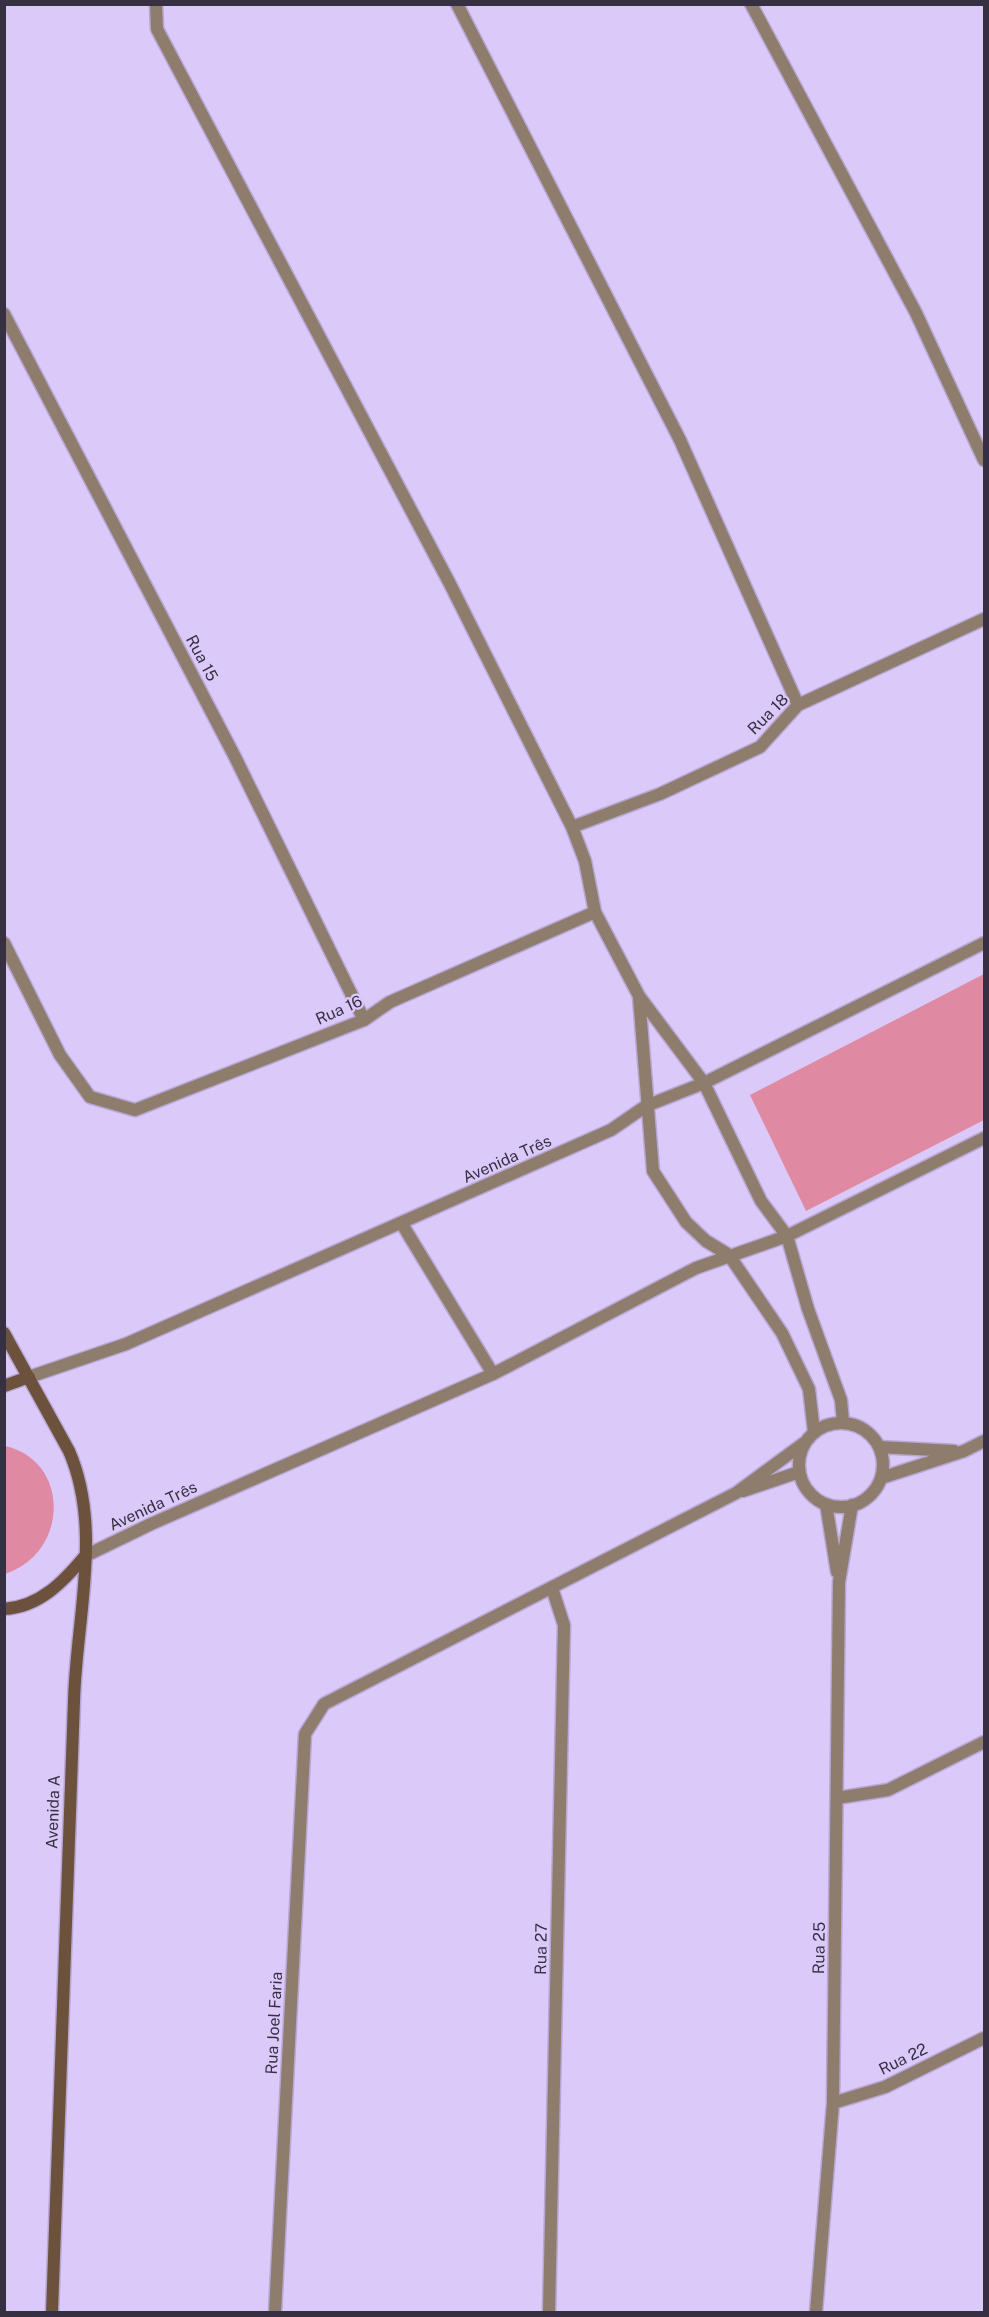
<svg xmlns="http://www.w3.org/2000/svg" width="989" height="2317" viewBox="0 0 989 2317" font-family="'Public Sans',sans-serif">
	<style>
		.green { fill: #df8aa2 }
		.lines { fill: none; stroke-linecap: round; stroke-linejoin: round }
		.street-casing { stroke: #b7a7d2; stroke-width: 15 }
		.secondary-casing { stroke: #b7a7d2; stroke-width: 15 }
		.street { stroke: #8e7c6d; stroke-width: 12 }
		.secondary { stroke: #6c523d; stroke-width: 12 }
		.labels { text-anchor: middle; dominant-baseline: central; stroke-width: 4.5; stroke-linejoin: round; paint-order: stroke }
		.street-label { font-size: 16px; fill: #373043; stroke: #dbc9fa }
	</style>
	<rect width="100%" height="100%" fill="#dbc9fa"/>
	<path class="green" d="M 984,974 L 984,1120 L 806,1211 L 750,1095 Z
		M 5,1446 C 71,1461 69,1553 5,1574 Z"/>
	<g class="lines">
		<defs>
			<path id="street" d="M 156,4 L 157,29 L 450,584 L 572,827 L 585,861 L 595,912 L 639,996 L 704,1083 L 761,1201 L 787,1236 L 808,1309 L 841,1400 L 843,1422
				M 457,4 L 680,440 L 798,705
				M 751,4 L 916,313 L 984,460
				M 4,314 L 235,757 L 364,1020
				M 572,827 L 660,794 L 760,747 L 798,705 L 984,619
				M 4,943 L 60,1055 L 90,1097 L 135,1110 L 364,1020 L 390,1002 L 595,912
				M 639,997 L 653,1171 L 686,1222 L 706,1241 L 729,1255 L 782,1333 L 809,1389 L 814,1432
				M 402,1224 L 493,1374
				M 29,1377 L 126,1344 L 611,1130 L 646,1106 L 704,1083 L 984,943
				M799 1465a42 42 0 1 1 84 0a42 42 0 1 1-84 0Z
				M 879,1447 L 954,1451
				M 881,1478 L 964,1451 L 984,1441
				M 743,1491 L 799,1472
				M 826,1504 L 837,1572
				M 85,1556 L 151,1524 L 493,1374 L 696,1268 L 787,1236 L 984,1138
				M 837,1798 L 888,1790 L 984,1742
				M 833,2103 L 885,2087 L 984,2038
				M 275,2312 L 305,1734 L 324,1704 L 736,1493 L 804,1443
				M 549,2312 L 564,1625 L 552,1588
				M 816,2312 L 833,2103 L 839,1582 L 852,1505"/>
			<path id="secondary" d="M 4,1333 L 69,1451 C 103,1529 76,1619 74,1701 C 66,1905 59,2109 52,2312
				M 4,1386 L 29,1377
				M 4,1609 C 40,1607 64,1581 85,1556"/>
		</defs>
		<use href="#street" class="street-casing"/>
		<use href="#secondary" class="secondary-casing"/>
		<use href="#street" class="street"/>
		<use href="#secondary" class="secondary"/>
	</g>
	<g class="labels">
		<g class="street-label">
			<text transform="translate(202 658) rotate(62)">Rua 15</text>
			<text transform="translate(768 714) rotate(-45)">Rua 18</text>
			<text transform="translate(339 1010) rotate(-24)">Rua 16</text>
			<text transform="translate(507 1159) rotate(-24)">Avenida Três</text>
			<text transform="translate(153 1506) rotate(-25)">Avenida Três</text>
			<text transform="translate(53 1812) rotate(-88)">Avenida A</text>
			<text transform="translate(819 1948) rotate(-89)">Rua 25</text>
			<text transform="translate(541 1949) rotate(-89)">Rua 27</text>
			<text transform="translate(274 2023) rotate(-87)">Rua Joel Faria</text>
			<text transform="translate(903 2059) rotate(-26)">Rua 22</text>
		</g>
	</g>
	<rect width="989" height="2317" fill="none" stroke="#373043" stroke-width="12"/>
</svg>
